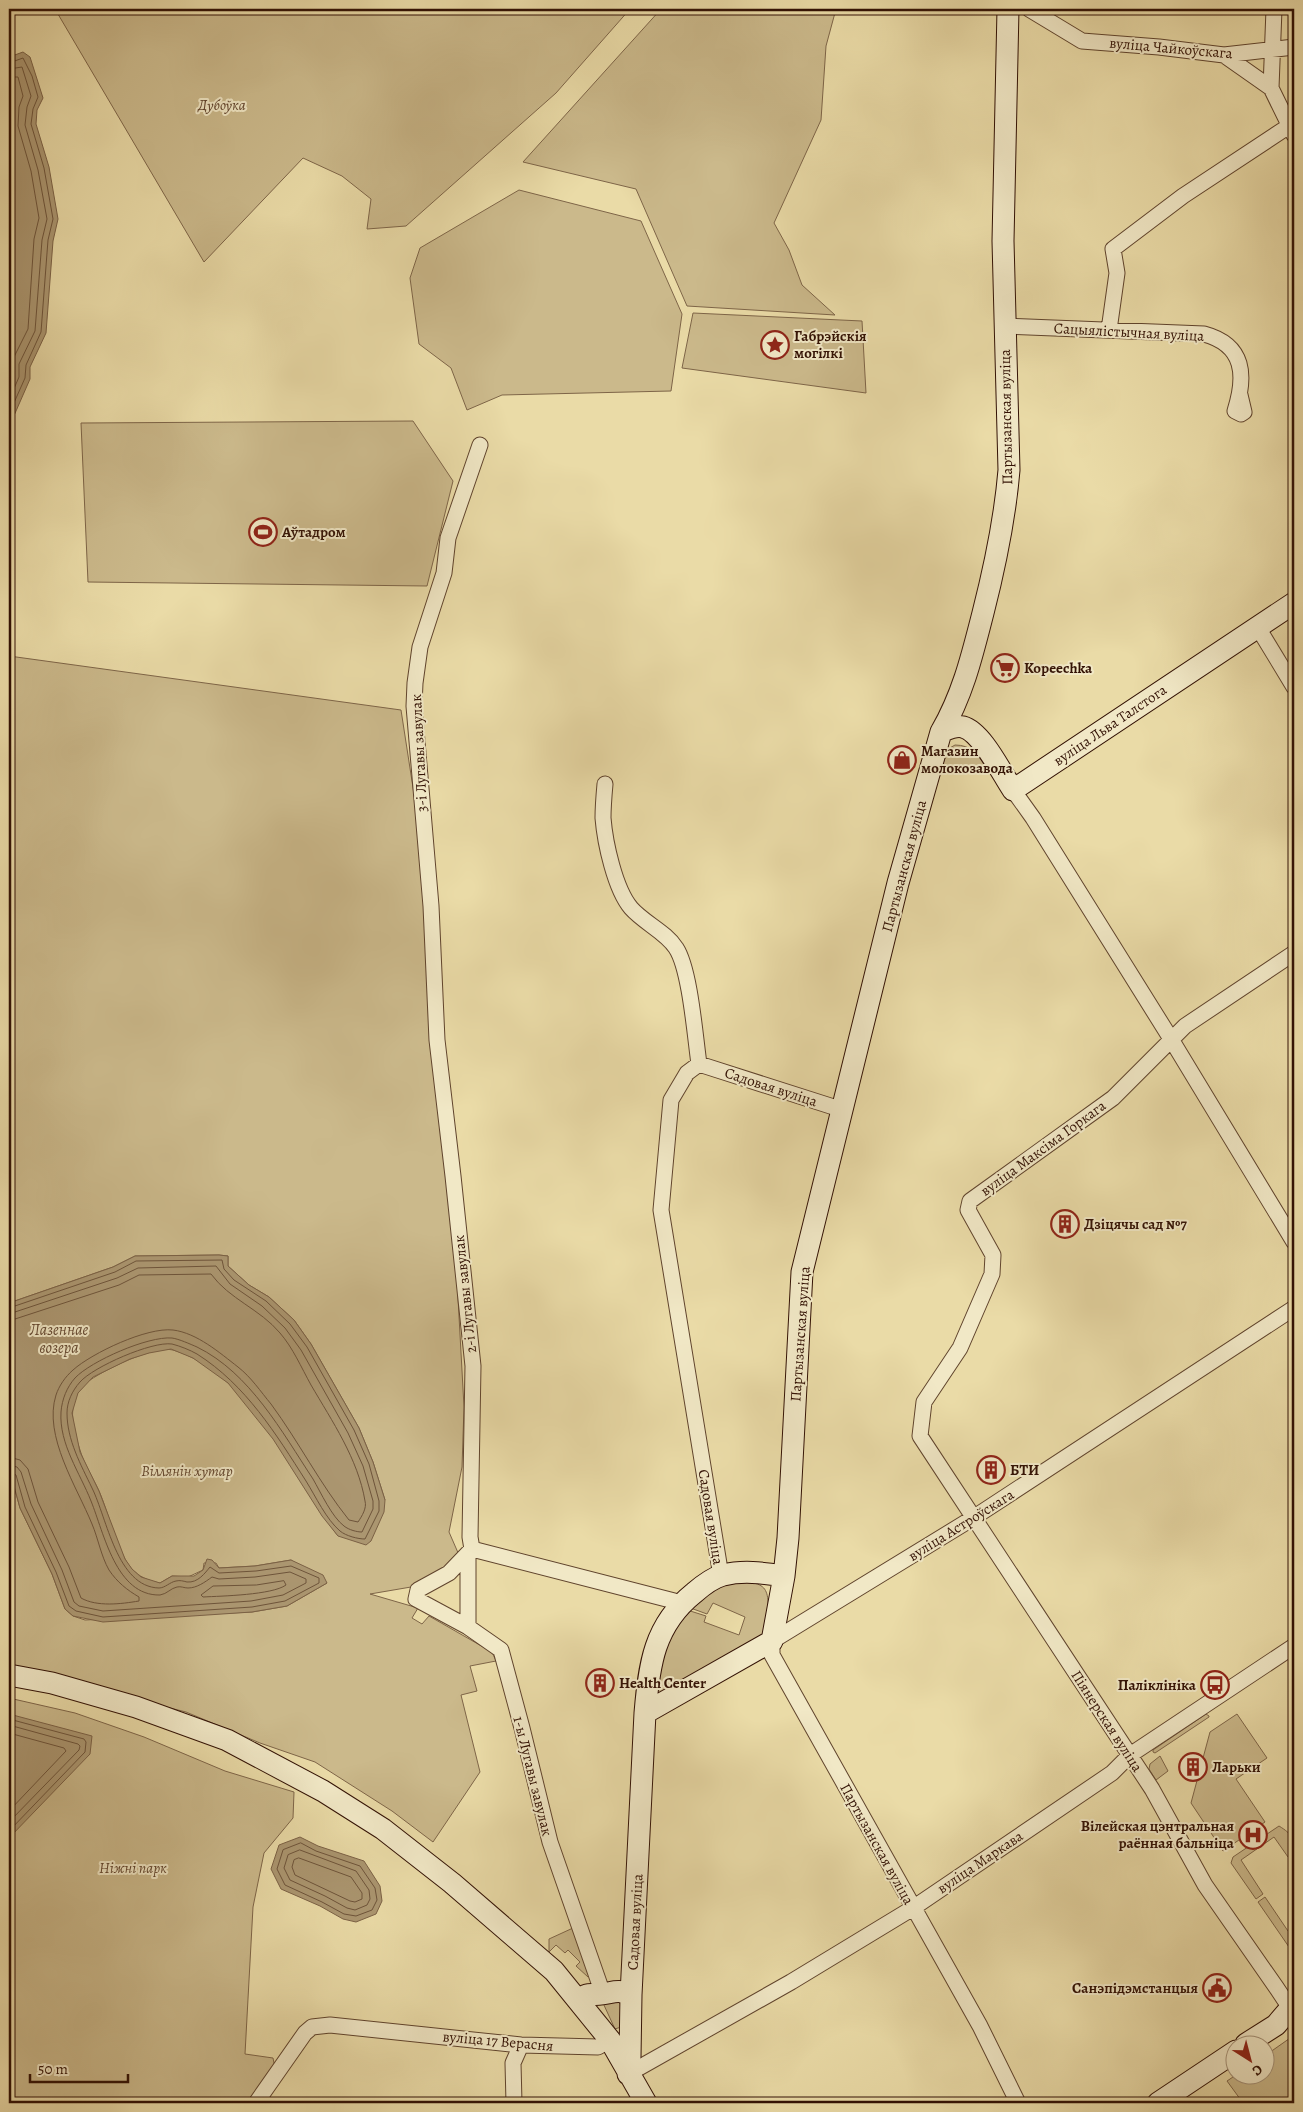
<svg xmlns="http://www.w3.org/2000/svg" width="1303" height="2112" viewBox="0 0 1303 2112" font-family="Alegreya,serif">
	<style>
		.green { fill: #cbb98b; stroke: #7e6548 }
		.water { fill: #ab9670; stroke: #7b6145 }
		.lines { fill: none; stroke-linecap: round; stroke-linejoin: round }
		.shore { stroke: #6e543a; stroke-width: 1 }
		.stream { stroke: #7b6145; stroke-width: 4 }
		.minor-casing { stroke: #60442d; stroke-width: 17 }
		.secondary-casing { stroke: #321104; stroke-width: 23 }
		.minor { stroke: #f1e8c6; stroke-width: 15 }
		.secondary { stroke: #f1e8c6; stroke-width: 21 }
		.labels { text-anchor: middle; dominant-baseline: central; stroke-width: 4; stroke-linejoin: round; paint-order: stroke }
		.street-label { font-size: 15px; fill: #321104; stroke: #f1e8c6 }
		.park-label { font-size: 15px; font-style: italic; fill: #60432c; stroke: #f1e8c6 }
		.poi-label { font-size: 15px; font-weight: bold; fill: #321104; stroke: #f1e8c6; text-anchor: start }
		.water-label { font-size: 16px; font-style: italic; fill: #62462f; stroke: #f1e8c6 }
	</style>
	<rect width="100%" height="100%" fill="#eadba7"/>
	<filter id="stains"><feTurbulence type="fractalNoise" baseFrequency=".004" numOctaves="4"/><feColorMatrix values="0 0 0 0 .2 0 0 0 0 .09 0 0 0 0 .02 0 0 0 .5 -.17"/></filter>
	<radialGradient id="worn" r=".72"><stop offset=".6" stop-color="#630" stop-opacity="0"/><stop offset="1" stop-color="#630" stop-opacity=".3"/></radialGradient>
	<path class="green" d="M 55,9 L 630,9 L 556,93 L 406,226 L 367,229 L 371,199 L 342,176 L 303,158 L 204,262 Z
		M 661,9 L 836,9 L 826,46 L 821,120 L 774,223 L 789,250 L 802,285 L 835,315 L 687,306 L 636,189 L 523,162 Z
		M 519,190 L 641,221 L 682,314 L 671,391 L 502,395 L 467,410 L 451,368 L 419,344 L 410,278 L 420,248 Z
		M 693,313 L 862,321 L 866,393 L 682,368 Z
		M 413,421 L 453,481 L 427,586 L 88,582 L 81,423 Z
		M 9,656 L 401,710 L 418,820 L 457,1280 L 464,1407 L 462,1467 L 449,1532 L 459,1555 L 442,1570 L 411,1587 L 370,1594 L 418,1608 L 412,1618 L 422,1624 L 429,1616 L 492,1652 L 496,1661 L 470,1666 L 477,1691 L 461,1695 L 480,1772 L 433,1842 L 392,1811 L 315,1762 L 260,1743 L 186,1712 L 9,1668 L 9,1468 L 20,1508 L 52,1574 L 65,1609 L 73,1616 L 85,1620 L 252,1612 L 287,1606 L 327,1583 L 291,1560 L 255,1566 L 219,1568 L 216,1563 L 204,1563 L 203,1570 L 188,1577 L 172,1576 L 160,1583 C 149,1581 139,1577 131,1568 C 118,1553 108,1511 99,1491 C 93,1478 84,1464 80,1450 C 75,1435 70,1418 74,1402 C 76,1395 80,1388 86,1383 C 101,1371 154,1345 173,1350 C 192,1355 213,1369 228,1383 C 272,1423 301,1488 338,1536 L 385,1500 L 373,1462 L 359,1428 L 311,1344 L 294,1320 L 269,1297 L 249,1285 L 228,1266 L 228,1256 L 219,1255 L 135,1256 L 113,1267 L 9,1303 Z
		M 955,745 C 970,745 980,754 985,767 L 940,773 L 948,749 Z
		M 721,1581 C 774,1581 769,1585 767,1634 L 689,1686 L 652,1695 L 656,1670 L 684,1609 L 706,1616 L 704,1622 L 739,1635 L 745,1617 L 713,1603 L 707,1614 L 685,1606 Z
		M 9,1698 L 75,1713 L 144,1737 L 225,1771 L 294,1792 L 293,1818 L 264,1853 L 253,1907 L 245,2054 L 273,2058 L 275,2068 L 249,2103 L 9,2103 Z
		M 1206,1714 L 1209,1716 L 1209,1717 L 1155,1753 L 1153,1752 L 1153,1750 Z
		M 1237,1714 L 1267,1758 L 1236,1779 L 1265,1822 L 1223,1851 L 1191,1803 L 1210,1732 Z
		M 1160,1756 L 1168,1771 L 1156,1780 L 1149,1769 L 1150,1764 Z
		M 1279,1826 C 1292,1834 1294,1838 1294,1853 L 1288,1857 L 1274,1837 L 1241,1860 L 1263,1894 L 1256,1899 L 1231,1863 L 1233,1857 Z
		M 1265,1897 L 1288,1931 L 1294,1927 L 1294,1943 L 1289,1947 L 1258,1902 Z
		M 573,1928 L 592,1971 L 588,1977 L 576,1966 L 580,1962 L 568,1950 L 565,1953 L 556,1945 L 549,1952 L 549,1939 Z
		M 616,2001 L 621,2004 L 621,2027 L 615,2029 L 603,2003 Z
		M 1293,2036 L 1294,2103 L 1243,2103 L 1227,2081 L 1236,2075 L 1266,2074 L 1266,2055 Z"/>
	<path class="water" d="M 23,52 L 30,57 L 43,98 L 37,110 L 36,124 L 49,167 L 58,219 L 53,241 L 46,333 L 30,367 L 30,379 L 9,427 L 9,63 L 12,56 Z
		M 219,1255 L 228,1256 L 228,1266 L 249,1285 L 269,1297 L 294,1320 L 311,1344 L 359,1428 L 373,1462 L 385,1500 L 384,1512 L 371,1541 L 366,1545 L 338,1536 L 322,1516 L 273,1439 L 228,1383 L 193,1358 L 171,1349 L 149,1353 L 130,1359 L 93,1377 L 78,1393 L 72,1413 L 80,1452 L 99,1491 L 125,1559 L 132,1569 L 141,1577 L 160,1583 L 172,1576 L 194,1576 L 203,1570 L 207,1559 L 212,1560 L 219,1568 L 255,1566 L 291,1560 L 323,1575 L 327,1583 L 287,1606 L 252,1612 L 103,1622 L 73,1616 L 65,1609 L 52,1574 L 20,1508 L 9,1468 L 9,1303 L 113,1267 L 135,1256 Z
		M 9,1714 L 92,1736 L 90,1754 L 9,1838 Z
		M 300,1837 L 318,1846 L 364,1861 L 380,1886 L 382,1901 L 376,1914 L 356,1922 L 343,1919 L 320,1906 L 281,1889 L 271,1869 L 279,1845 Z"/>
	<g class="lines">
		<path class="shore" d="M 9,63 L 23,58 L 32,76 L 38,97 L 33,109 L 31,124 L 44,168 L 53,219 L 48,240 L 41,332 L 26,365 L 25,378 L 9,414
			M 9,69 L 22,67 L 31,96 L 27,107 L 25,125 L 38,170 L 47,219 L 42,240 L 35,331 L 19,364 L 19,377 L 9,400
			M 9,77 L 18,77 L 23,96 L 19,107 L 18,126 L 31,171 L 39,218 L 34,239 L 28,329 L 12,361 L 9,381
			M 9,1308 L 115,1272 L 136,1261 L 222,1260 L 224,1269 L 234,1280 L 266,1301 L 290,1324 L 307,1347 L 354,1430 L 369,1464 L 379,1501 L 379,1511 L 365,1539 C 358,1539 346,1536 340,1531 C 326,1519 316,1497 306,1481 C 276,1434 246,1385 197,1354 C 190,1350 180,1346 172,1344 C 152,1341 93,1367 80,1382 C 72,1391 67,1402 67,1413 C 67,1440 81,1465 92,1488 C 107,1518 117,1587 159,1588 C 165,1588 170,1582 176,1581 C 180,1580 183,1581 187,1582 C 198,1583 205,1573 210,1567 L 219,1573 L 256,1571 L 291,1566 L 319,1578 L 319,1583 L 285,1601 L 252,1607 L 103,1617 L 76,1611 L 69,1606 L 56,1572 L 25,1507 L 16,1475 L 9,1471
			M 9,1314 L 117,1278 L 138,1268 L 216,1266 L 230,1284 L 262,1306 L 285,1328 L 301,1350 L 348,1433 L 363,1466 L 373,1501 L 373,1509 L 362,1532 C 357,1532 349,1530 344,1526 C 332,1517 321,1493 313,1479 C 282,1432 250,1373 197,1347 C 190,1344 179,1339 172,1338 C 148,1336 91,1361 75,1378 C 67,1387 62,1399 61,1412 C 59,1444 80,1473 91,1501 C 104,1533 116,1596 160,1595 C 167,1594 171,1588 177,1587 C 181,1586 184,1588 188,1588 C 197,1588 205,1582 212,1577 L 219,1579 L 255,1577 L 290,1572 L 306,1579 L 306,1583 L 283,1595 L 251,1601 L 103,1611 L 79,1606 L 74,1602 L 62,1570 L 31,1504 L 21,1472 L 17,1467 L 9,1465
			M 9,1321 L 119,1285 L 139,1275 L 211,1274 C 229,1299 260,1309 280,1333 C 293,1348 301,1367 311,1385 C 332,1421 358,1459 365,1501 C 367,1508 362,1516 358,1522 L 349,1520 C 320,1484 299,1442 271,1404 C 261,1392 251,1377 238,1367 C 220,1353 197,1333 173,1330 C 147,1327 92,1353 73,1370 C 65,1377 59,1386 56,1395 C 43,1436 77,1487 92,1524 C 98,1538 101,1556 109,1570 C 117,1582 127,1590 139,1597 L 139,1601 C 121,1604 97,1607 81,1598 L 69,1567 L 38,1502 L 28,1469 L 20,1460 L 9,1457
			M 284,1581 L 286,1585 C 272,1595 222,1596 203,1597 L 201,1595 L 213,1586 L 256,1585 Z
			M 9,1719 L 84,1739 L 86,1742 L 85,1752 L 9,1831
			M 9,1725 L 78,1744 L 80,1746 L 79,1750 L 9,1822
			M 9,1733 L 64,1748 L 66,1751 L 9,1811
			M 301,1843 L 316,1851 L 360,1866 L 375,1888 L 377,1900 L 372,1910 L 356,1916 L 344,1914 L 322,1902 L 285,1885 L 277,1869 L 283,1850 Z
			M 300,1850 L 356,1871 L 369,1890 L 370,1899 L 367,1905 L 355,1910 L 347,1908 L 325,1896 L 290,1880 L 284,1868 L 288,1855 Z
			M 299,1858 L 351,1877 L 362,1893 L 362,1899 L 355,1902 L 350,1901 L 295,1875 L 292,1867 L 294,1860 Z"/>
		<path class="stream" d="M 9,49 L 12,56"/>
		<defs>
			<path id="minor" d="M 1029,9 L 1082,41 L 1159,47 L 1224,55 L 1294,47
				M 1274,9 L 1271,88 L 1294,135
				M 1224,55 L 1271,88
				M 1004,326 L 1204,334 C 1245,345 1246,376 1235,411 L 1241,414 L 1244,412 L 1240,395
				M 1109,330 L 1117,273 L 1113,249 L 1183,196 L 1289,126
				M 1257,626 L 1294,687
				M 605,784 C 604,795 603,807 603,818 C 605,843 615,889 631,908 C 644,923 666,932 676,948 C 690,969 695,1036 699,1064
				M 1013,790 L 1033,818 L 1171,1039 L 1294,1242
				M 472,1549 L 470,1537 L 473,1366 L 453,1176 L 437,1040 L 431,906 L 414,706 L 415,683 L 420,647 L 444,573 L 448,538 L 480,445
				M 472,1549 L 449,1573 L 418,1590 L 416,1599 L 468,1627 L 501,1650 L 522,1728 L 550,1842 L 603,1994
				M 472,1549 L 682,1603
				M 468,1556 L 468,1627
				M 721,1576 L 661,1210 L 671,1100 L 687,1073 L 699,1064 L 843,1110
				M 1290,2008 L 1276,1987 L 1205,1885 L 1152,1789 L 920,1436 L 924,1402 L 960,1348 L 992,1274 L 993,1255 L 968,1210 L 970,1201 L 1113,1098 L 1185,1026 L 1294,953
				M 628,2074 L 791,1982 L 913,1908 L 1112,1773 L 1130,1755 L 1294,1646
				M 256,2103 L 305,2033 L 312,2027 L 330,2025 L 521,2045 L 598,2047 L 610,2040
				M 514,2103 L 513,2063 L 521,2045
				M 1018,2103 L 980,2026 L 772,1655 L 772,1641 L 973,1518 L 1294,1308"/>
			<path id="secondary" d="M 941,732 C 948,729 955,725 963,727 C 982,732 1002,774 1013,790 L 1294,603
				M 9,1675 L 52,1683 L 136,1707 L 227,1740 L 323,1791 L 383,1829 L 452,1883 L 554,1971 L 610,2040 L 646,2103
				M 645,1713 L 772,1641 L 784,1576 L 788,1538 L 802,1272 L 898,883 L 941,732 C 963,694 972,656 983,613 C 995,566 1005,518 1009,470 L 1003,241 L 1008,9
				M 578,2000 C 590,1991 590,1996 602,1994 C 615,1992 618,1989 631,1995
				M 1246,2044 L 1276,2025 L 1294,2004
				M 628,2074 L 630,2057 L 631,1995 L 645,1713 C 649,1665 654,1625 694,1593 C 702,1586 712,1578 723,1575 C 744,1570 763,1573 784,1576
				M 1158,2103 L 1236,2051"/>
		</defs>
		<use href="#minor" class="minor-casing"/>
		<use href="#secondary" class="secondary-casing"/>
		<use href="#minor" class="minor"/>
		<use href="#secondary" class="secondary"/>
	</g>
	<defs>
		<symbol id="sight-ring" viewBox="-11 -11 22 22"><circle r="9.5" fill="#f1e8c6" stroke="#8f2418" stroke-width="1.5"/><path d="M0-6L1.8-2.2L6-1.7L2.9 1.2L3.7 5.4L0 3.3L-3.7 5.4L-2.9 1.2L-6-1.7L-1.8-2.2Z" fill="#8f2418"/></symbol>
		<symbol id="stadium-ring" viewBox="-11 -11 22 22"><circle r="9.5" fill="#f1e8c6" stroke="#8f2418" stroke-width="1.5"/><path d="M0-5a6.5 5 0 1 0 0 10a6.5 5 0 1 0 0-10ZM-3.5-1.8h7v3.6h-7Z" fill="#8f2418"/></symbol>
		<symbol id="supermarket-ring" viewBox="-11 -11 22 22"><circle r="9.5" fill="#f1e8c6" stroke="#8f2418" stroke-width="1.5"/><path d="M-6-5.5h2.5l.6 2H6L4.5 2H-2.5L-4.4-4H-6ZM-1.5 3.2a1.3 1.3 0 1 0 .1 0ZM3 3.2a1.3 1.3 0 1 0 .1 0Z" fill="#8f2418"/></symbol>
		<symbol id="shop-ring" viewBox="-11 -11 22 22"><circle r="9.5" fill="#f1e8c6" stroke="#8f2418" stroke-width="1.5"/><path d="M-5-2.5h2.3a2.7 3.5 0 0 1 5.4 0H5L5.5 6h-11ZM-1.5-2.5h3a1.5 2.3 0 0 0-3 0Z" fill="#8f2418"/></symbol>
		<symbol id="building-ring" viewBox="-11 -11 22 22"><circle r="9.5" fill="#f1e8c6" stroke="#8f2418" stroke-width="1.5"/><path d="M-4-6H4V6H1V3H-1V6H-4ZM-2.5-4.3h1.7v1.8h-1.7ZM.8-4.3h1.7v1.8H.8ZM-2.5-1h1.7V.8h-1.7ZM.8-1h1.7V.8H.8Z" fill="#8f2418"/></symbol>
		<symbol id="bus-ring" viewBox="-11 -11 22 22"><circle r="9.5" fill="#f1e8c6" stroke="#8f2418" stroke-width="1.5"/><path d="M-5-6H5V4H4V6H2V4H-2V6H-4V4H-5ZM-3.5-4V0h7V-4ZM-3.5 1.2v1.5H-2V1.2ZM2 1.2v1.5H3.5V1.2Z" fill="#8f2418"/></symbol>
		<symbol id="hospital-ring" viewBox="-11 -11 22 22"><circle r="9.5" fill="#f1e8c6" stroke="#8f2418" stroke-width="1.5"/><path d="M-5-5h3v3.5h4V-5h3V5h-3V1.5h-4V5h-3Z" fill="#8f2418"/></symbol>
		<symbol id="civic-ring" viewBox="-11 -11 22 22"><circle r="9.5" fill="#f1e8c6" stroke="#8f2418" stroke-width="1.5"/><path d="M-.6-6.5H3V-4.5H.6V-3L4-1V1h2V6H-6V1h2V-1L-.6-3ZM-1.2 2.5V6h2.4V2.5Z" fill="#8f2418"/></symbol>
	</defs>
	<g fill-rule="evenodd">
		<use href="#sight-ring" x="759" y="329" width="32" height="32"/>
		<use href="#stadium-ring" x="247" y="516" width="32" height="32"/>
		<use href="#supermarket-ring" x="989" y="652" width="32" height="32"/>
		<use href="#shop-ring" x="886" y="744" width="32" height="32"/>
		<use href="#building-ring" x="1049" y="1208" width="32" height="32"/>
		<use href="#building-ring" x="975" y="1454" width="32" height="32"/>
		<use href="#building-ring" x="584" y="1667" width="32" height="32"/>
		<use href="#bus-ring" x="1199" y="1669" width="32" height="32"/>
		<use href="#building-ring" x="1177" y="1751" width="32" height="32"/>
		<use href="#hospital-ring" x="1237" y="1819" width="32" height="32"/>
		<use href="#civic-ring" x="1201" y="1972" width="32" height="32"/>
	</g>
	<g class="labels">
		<g class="street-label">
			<text transform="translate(1171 48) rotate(5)">вуліца Чайкоўскага</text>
			<text transform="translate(1129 332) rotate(3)">Сацыялістычная вуліца</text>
			<text transform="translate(1006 417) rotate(-91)">Партызанская вуліца</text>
			<text transform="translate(1110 725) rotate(-34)">вуліца Льва Талстога</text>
			<text transform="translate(419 753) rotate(-93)">3-і Лугавы завулак</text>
			<text transform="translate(904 866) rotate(-75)">Партызанская вуліца</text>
			<text transform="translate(771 1087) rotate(18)">Садовая вуліца</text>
			<text transform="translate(1043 1148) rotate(-36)">вуліца Максіма Горкага</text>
			<text transform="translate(465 1294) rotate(-96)">2-і Лугавы завулак</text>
			<text transform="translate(800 1334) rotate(-86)">Партызанская вуліца</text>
			<text transform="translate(711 1517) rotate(81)">Садовая вуліца</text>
			<text transform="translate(961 1525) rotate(-32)">вуліца Астроўскага</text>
			<text transform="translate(1107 1721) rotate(57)">Піянерская вуліца</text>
			<text transform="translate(533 1776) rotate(76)">1-ы Лугавы завулак</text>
			<text transform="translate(877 1844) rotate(61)">Партызанская вуліца</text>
			<text transform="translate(980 1862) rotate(-34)">вуліца Маркава</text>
			<text transform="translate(635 1922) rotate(-87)">Садовая вуліца</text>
			<text transform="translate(498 2041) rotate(5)">вуліца 17 Верасня</text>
		</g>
		<g class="park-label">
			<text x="222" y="105">Дубоўка</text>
			<text x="187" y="1471">Віллянін хутар</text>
			<text x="133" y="1868">Ніжні парк</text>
		</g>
		<g class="poi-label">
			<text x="794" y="336">Габрэйскія<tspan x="794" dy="17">могілкі</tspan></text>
			<text x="282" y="532">Аўтадром</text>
			<text x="1024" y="668">Kopeechka</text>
			<text x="921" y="751">Магазин<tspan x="921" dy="17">молокозавода</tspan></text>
			<text x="1084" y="1224">Дзіцячы сад №7</text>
			<text x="1010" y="1470">БТИ</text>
			<text x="619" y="1683">Health Center</text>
			<text x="1196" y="1685" text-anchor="end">Паліклініка</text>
			<text x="1212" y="1767">Ларьки</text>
			<text x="1234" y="1826" text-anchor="end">Вілейская цэнтральная<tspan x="1234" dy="17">раённая бальніца</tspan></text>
			<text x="1198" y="1988" text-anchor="end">Санэпідэмстанцыя</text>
		</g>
		<g class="water-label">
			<text x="59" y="1330">Лазеннае<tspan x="59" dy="18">возера</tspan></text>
		</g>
	</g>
	<rect width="1303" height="2112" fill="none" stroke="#eadba7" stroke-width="30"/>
	<rect x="10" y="10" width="1283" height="2092" fill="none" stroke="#321104" stroke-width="2.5"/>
	<rect x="15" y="15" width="1273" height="2082" fill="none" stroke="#321104"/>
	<g transform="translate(1250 2060) rotate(144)"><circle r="24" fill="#f1e8c6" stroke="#a59278"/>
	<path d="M0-4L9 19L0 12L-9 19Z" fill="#8f2418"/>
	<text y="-8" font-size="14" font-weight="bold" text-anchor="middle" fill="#321104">С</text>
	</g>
	<path d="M30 2074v8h98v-8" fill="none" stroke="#321104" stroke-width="2.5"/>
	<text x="38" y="2074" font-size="15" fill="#321104" stroke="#f1e8c6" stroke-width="4" paint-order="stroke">50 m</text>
	<rect width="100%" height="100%" filter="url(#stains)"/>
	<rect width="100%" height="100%" fill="url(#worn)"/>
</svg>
